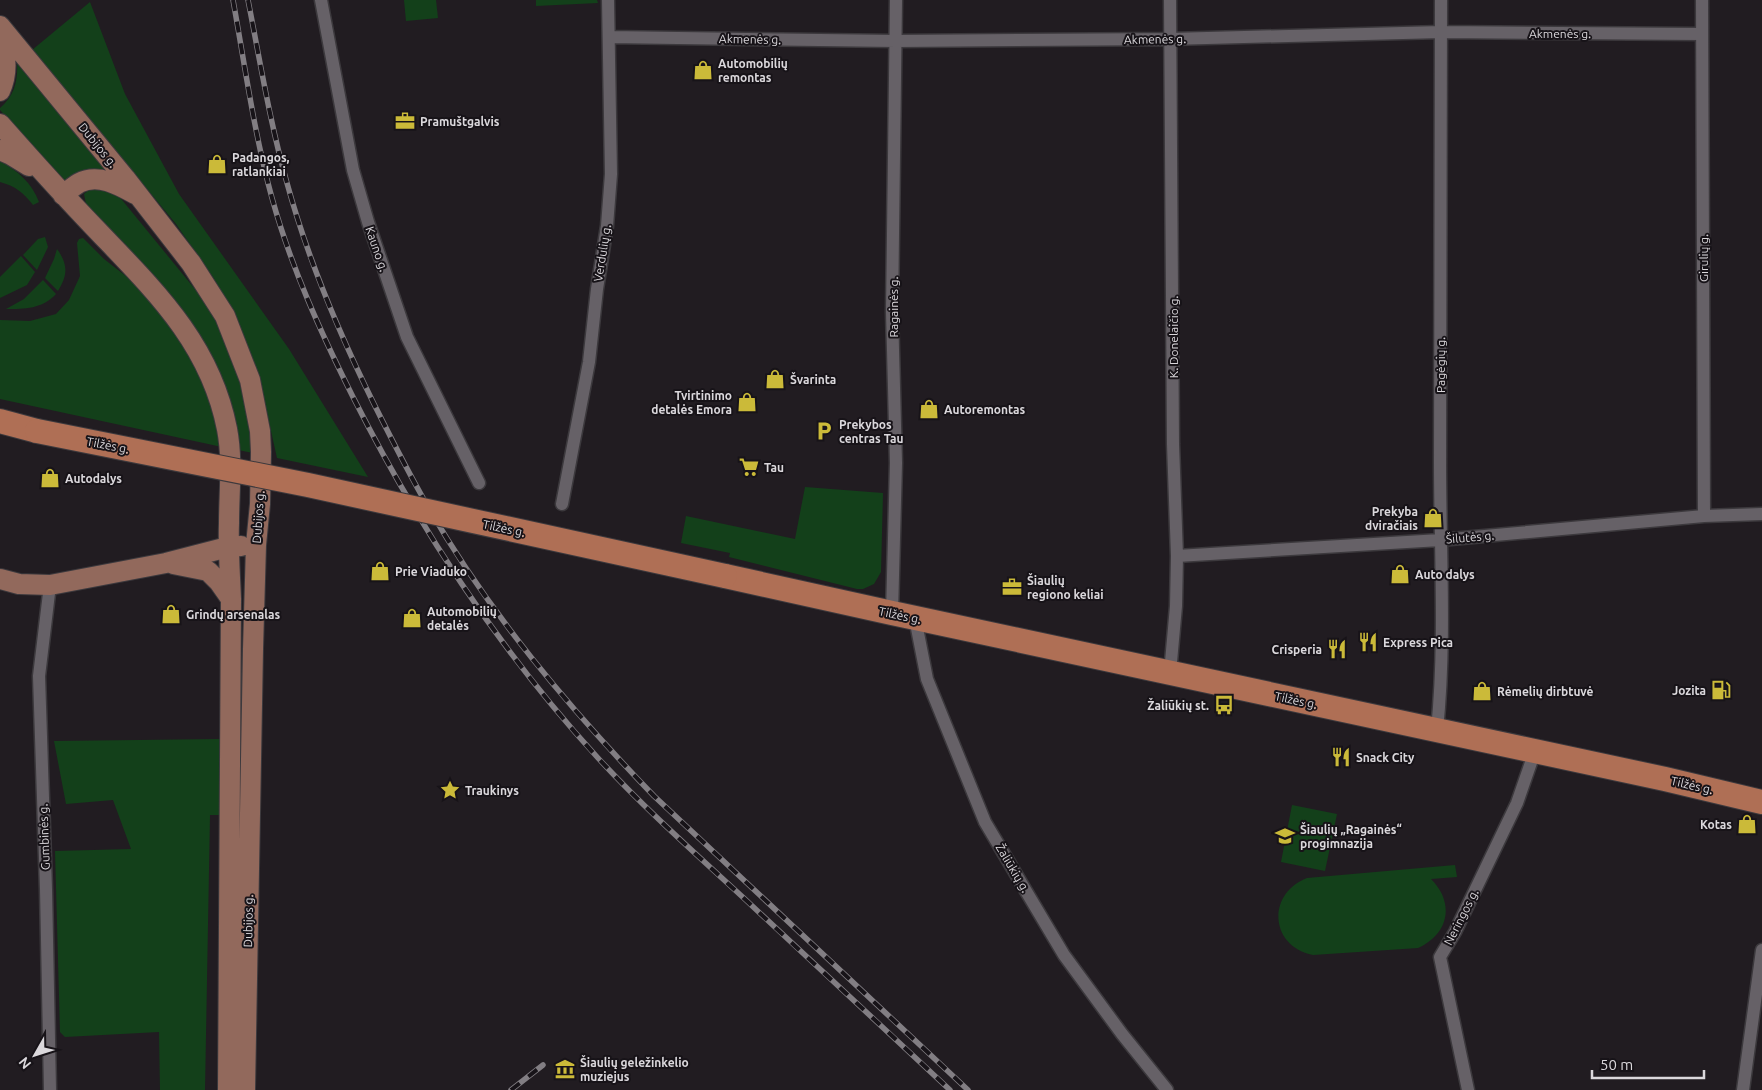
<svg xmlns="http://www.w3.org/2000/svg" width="1762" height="1090" viewBox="0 0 1762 1090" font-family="Ubuntu,sans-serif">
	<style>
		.green { fill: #13401a }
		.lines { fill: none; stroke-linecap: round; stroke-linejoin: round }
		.street-casing { stroke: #3c393d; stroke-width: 15 }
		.primary-casing { stroke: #3c393d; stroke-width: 22 }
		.highway-casing { stroke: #3c393d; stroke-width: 26 }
		.street { stroke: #666167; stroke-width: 12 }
		.primary { stroke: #92695c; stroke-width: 20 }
		.highway { stroke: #af6f55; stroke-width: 24 }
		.rail-casing { stroke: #827e83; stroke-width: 5.5 }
		.rail { stroke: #171318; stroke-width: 4; stroke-dasharray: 11; stroke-linecap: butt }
		.highway-bridge-casing { stroke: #3c393d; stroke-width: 26; stroke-linecap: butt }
		.highway-bridge { stroke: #af6f55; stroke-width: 24 }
		.labels { text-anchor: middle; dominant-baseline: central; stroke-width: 4; stroke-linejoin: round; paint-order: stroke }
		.street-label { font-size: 12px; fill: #dbd8dc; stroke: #171318 }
		.poi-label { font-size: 12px; font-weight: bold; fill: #dbd8dc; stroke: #171318; text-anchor: start }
	</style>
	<rect width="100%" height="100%" fill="#211c21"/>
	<path class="green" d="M 404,0 L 436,0 L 438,18 L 406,21 Z
		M 536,0 L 597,0 L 598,3 L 536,6 Z
		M 90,2 L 125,94 L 179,194 L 289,349 L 368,477 L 277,458 L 259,377 L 231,308 L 213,277 L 176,224 L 32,50 Z
		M 17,59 L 109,171 L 67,183 L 0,110 L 0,108 C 16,94 18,79 17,59 Z
		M 0,161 C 18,171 32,183 39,202 L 33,205 C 24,193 15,186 0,182 Z
		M 105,187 L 118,195 L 212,310 L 227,343 L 239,375 L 247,407 L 253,453 L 238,450 L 161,284 L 86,204 L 84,194 L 90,189 Z
		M 45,237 L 48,247 L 37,270 L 23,255 L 38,239 Z
		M 83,238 L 104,259 L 145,291 L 189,351 L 205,385 L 222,447 L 0,399 L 0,320 L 30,321 L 56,314 L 69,300 L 80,276 L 77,243 L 79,239 Z
		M 57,249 C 68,264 68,275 58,291 L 45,278 L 54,259 Z
		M 21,256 L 35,272 L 27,285 L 0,298 L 0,277 Z
		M 43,280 L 56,294 C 42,309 25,309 6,309 L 24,299 Z
		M 805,487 L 883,493 L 881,572 L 874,584 L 863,589 L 857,589 L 729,557 L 730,553 L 681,543 L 686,516 L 795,539 Z
		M 222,739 L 221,815 L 210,815 L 205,1090 L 160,1090 L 159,1032 L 65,1037 L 60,1032 L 55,851 L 131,849 L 113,800 L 66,804 L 54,741 Z
		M 1292,805 L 1337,814 L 1325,871 L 1281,862 Z
		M 1455,865 L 1457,877 L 1431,879 C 1455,903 1449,934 1418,948 L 1313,955 C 1270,947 1266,894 1307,878 Z"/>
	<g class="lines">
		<defs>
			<path id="street" d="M 321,0 L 353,170 L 368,222 L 407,337 L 479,483
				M 1702,0 L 1704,516
				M 609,37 L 896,41 L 1170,39 L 1441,32 L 1701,34
				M 562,504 L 589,362 L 597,289 L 607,226 L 611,174 L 608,0
				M 1177,556 L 1440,540 L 1704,516 L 1762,514
				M 892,613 L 896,463 L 892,312 L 896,0
				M 915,618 L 927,679 L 985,822 L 1064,955 L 1122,1034 L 1167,1090
				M 1170,673 L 1176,606 L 1177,556 L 1173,444 L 1170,0
				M 1437,730 C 1446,642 1440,551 1440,462 C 1440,308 1440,154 1441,0
				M 50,1090 L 46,889 L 39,676 L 50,585
				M 1468,1090 L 1440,957 L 1455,932 L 1517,803 L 1535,751
				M 1743,1090 L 1762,950"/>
			<path id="primary" d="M 0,26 L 125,178 L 191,263 L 225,316 L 250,380 L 260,431 L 261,452 L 260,504 L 256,545 L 253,649 L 245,1090
				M 0,38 C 7,56 8,73 0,91
				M 0,124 C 31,159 62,194 94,227 C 153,289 210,342 227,429 C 233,460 229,492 229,523 C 228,549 230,574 231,599 L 228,1090
				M 0,150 L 11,155 L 29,166
				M 63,195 C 68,191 74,186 79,183 C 98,173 119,185 135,194
				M 173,564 L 208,571 L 219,582 L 231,599
				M 0,579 L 19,584 L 50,585 L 166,563 L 228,547 L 241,546"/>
			<path id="highway" d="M 0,421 L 37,431
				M 725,576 L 892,613 L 1665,779 L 1762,802"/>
		</defs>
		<use href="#street" class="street-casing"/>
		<use href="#primary" class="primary-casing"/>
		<use href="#highway" class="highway-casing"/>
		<use href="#street" class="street"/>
		<use href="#primary" class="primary"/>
		<use href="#highway" class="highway"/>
		<defs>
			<path id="rail" d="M 233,0 C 245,66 254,133 272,198 C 291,267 321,333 353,397 C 418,526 500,651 598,758 C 645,809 697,855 748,902 C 815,965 883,1027 950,1090
				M 248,0 C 260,61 270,123 287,183 C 308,260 339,333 374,404 C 391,438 408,472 427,505 C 488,612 569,708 654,796 L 968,1090
				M 511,1090 L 543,1065"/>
		</defs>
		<use href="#rail" class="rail-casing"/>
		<use href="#rail" class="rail"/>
		<defs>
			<path id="highway-bridge" d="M 37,431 L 308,485 L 725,576"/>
		</defs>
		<use href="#highway-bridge" class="highway-bridge-casing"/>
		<use href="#highway-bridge" class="highway-bridge"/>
	</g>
	<defs>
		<symbol id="shop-bare" viewBox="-9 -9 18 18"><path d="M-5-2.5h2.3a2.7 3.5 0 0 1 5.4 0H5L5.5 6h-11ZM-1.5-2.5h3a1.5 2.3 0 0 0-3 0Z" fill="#cbba39" stroke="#171318" stroke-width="2.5" paint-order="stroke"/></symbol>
		<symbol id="office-bare" viewBox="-9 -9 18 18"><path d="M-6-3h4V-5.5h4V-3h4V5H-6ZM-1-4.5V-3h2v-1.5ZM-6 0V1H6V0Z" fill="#cbba39" stroke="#171318" stroke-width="2.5" paint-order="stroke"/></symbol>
		<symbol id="parking-bare" viewBox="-9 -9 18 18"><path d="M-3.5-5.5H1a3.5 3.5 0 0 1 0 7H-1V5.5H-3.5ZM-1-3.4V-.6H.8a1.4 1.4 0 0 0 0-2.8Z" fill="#cbba39" stroke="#171318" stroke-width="2.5" paint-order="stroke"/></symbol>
		<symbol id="supermarket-bare" viewBox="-9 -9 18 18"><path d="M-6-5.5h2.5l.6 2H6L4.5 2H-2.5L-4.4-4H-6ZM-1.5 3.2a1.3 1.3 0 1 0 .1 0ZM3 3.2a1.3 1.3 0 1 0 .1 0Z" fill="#cbba39" stroke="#171318" stroke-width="2.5" paint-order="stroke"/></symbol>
		<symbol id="restaurant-bare" viewBox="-9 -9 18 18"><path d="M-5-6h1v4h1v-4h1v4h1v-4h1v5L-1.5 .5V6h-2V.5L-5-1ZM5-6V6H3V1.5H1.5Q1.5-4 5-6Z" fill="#cbba39" stroke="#171318" stroke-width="2.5" paint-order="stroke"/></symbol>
		<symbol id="fuel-bare" viewBox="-9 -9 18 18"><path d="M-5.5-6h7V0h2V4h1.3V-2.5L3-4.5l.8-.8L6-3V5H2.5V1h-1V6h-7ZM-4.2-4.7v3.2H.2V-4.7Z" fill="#cbba39" stroke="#171318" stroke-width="2.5" paint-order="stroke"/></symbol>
		<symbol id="bus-bare" viewBox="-9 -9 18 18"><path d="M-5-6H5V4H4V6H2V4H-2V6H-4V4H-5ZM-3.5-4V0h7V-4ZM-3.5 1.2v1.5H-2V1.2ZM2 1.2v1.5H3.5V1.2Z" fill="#cbba39" stroke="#171318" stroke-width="2.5" paint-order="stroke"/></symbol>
		<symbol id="sight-bare" viewBox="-9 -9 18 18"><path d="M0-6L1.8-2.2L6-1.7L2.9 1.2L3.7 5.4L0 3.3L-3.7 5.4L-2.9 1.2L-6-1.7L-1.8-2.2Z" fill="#cbba39" stroke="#171318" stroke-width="2.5" paint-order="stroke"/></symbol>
		<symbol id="school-bare" viewBox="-9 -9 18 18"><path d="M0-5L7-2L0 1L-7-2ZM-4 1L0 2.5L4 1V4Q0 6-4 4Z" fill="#cbba39" stroke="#171318" stroke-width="2.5" paint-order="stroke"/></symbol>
		<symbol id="museum-bare" viewBox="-9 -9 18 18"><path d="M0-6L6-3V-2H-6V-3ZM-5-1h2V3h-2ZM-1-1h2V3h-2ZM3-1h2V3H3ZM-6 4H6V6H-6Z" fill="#cbba39" stroke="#171318" stroke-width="2.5" paint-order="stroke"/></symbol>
	</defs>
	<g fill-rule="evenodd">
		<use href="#shop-bare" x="689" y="56" width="28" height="28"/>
		<use href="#office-bare" x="391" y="107" width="28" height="28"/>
		<use href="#shop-bare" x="203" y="150" width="28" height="28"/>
		<use href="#shop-bare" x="761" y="365" width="28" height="28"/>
		<use href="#shop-bare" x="733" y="388" width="28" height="28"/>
		<use href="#shop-bare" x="915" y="395" width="28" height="28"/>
		<use href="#parking-bare" x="810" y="417" width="28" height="28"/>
		<use href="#supermarket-bare" x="735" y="453" width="28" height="28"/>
		<use href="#shop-bare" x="36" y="464" width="28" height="28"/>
		<use href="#shop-bare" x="1419" y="504" width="28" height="28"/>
		<use href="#shop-bare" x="366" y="557" width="28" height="28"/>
		<use href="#shop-bare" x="1386" y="560" width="28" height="28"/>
		<use href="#office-bare" x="998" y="573" width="28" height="28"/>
		<use href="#shop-bare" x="157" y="600" width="28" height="28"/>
		<use href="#shop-bare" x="398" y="604" width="28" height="28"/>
		<use href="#restaurant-bare" x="1354" y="628" width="28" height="28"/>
		<use href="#restaurant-bare" x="1323" y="635" width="28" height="28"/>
		<use href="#fuel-bare" x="1707" y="676" width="28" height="28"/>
		<use href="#shop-bare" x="1468" y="677" width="28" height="28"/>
		<use href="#bus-bare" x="1210" y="691" width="28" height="28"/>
		<use href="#restaurant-bare" x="1327" y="743" width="28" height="28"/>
		<use href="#sight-bare" x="436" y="776" width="28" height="28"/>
		<use href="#shop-bare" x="1733" y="810" width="28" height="28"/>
		<use href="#school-bare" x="1271" y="822" width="28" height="28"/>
		<use href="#museum-bare" x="551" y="1055" width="28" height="28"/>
	</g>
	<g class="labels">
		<g class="street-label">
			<text x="1560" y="33">Akmenės g.</text>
			<text transform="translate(750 39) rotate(1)">Akmenės g.</text>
			<text transform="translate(1155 39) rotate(-1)">Akmenės g.</text>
			<text transform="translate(98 145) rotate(51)">Dubijos g.</text>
			<text transform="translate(377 249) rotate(71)">Kauno g.</text>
			<text transform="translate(602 253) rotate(-81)">Verdulių g.</text>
			<text transform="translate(1703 258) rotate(-90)">Girulių g.</text>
			<text transform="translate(893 307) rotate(-90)">Ragainės g.</text>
			<text transform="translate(1173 337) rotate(-90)">K. Donelaičio g.</text>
			<text transform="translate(1440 365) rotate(-90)">Pagėgių g.</text>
			<text transform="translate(108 445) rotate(11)">Tilžės g.</text>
			<text transform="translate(258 517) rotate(-86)">Dubijos g.</text>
			<text transform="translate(504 528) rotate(12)">Tilžės g.</text>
			<text transform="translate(1470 537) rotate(-5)">Šilutės g.</text>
			<text transform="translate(900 615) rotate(12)">Tilžės g.</text>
			<text transform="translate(1296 700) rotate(12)">Tilžės g.</text>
			<text transform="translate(1692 785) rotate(13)">Tilžės g.</text>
			<text transform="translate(44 837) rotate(-92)">Gumbinės g.</text>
			<text transform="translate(1013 868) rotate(59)">Žaliūkių g.</text>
			<text transform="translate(1461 917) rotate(-63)">Neringos g.</text>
			<text transform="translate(248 921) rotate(-89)">Dubijos g.</text>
		</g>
		<g class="poi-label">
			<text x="718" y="63">Automobilių<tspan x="718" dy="14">remontas</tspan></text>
			<text x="420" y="121">Pramuštgalvis</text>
			<text x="232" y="157">Padangos,<tspan x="232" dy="14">ratlankiai</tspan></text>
			<text x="790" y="379">Švarinta</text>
			<text x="732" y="395" text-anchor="end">Tvirtinimo<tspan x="732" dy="14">detalės Emora</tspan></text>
			<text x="944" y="409">Autoremontas</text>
			<text x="839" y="424">Prekybos<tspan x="839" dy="14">centras Tau</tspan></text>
			<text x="764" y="467">Tau</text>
			<text x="65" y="478">Autodalys</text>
			<text x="1418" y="511" text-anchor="end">Prekyba<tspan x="1418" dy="14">dviračiais</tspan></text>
			<text x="395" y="571">Prie Viaduko</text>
			<text x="1415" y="574">Auto dalys</text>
			<text x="1027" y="580">Šiaulių<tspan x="1027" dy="14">regiono keliai</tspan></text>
			<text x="427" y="611">Automobilių<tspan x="427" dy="14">detalės</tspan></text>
			<text x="186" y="614">Grindų arsenalas</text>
			<text x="1383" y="642">Express Pica</text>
			<text x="1322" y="649" text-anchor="end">Crisperia</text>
			<text x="1706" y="690" text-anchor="end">Jozita</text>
			<text x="1497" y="691">Rėmelių dirbtuvė</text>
			<text x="1209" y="705" text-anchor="end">Žaliūkių st.</text>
			<text x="1356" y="757">Snack City</text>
			<text x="465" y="790">Traukinys</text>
			<text x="1732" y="824" text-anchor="end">Kotas</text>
			<text x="1300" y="829">Šiaulių „Ragainės“<tspan x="1300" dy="14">progimnazija</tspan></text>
			<text x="580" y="1062">Šiaulių geležinkelio<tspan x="580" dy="14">muziejus</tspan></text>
		</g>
	</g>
	<g transform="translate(35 1055) rotate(231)" stroke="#171318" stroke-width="4" paint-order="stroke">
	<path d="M0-4L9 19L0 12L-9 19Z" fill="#dbd8dc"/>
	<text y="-8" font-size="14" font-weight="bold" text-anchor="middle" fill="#dbd8dc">N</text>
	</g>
	<path d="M1592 1070v8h112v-8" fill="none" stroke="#dbd8dc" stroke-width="2.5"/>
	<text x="1600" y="1070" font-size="15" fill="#dbd8dc" stroke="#171318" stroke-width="4" paint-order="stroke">50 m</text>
</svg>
